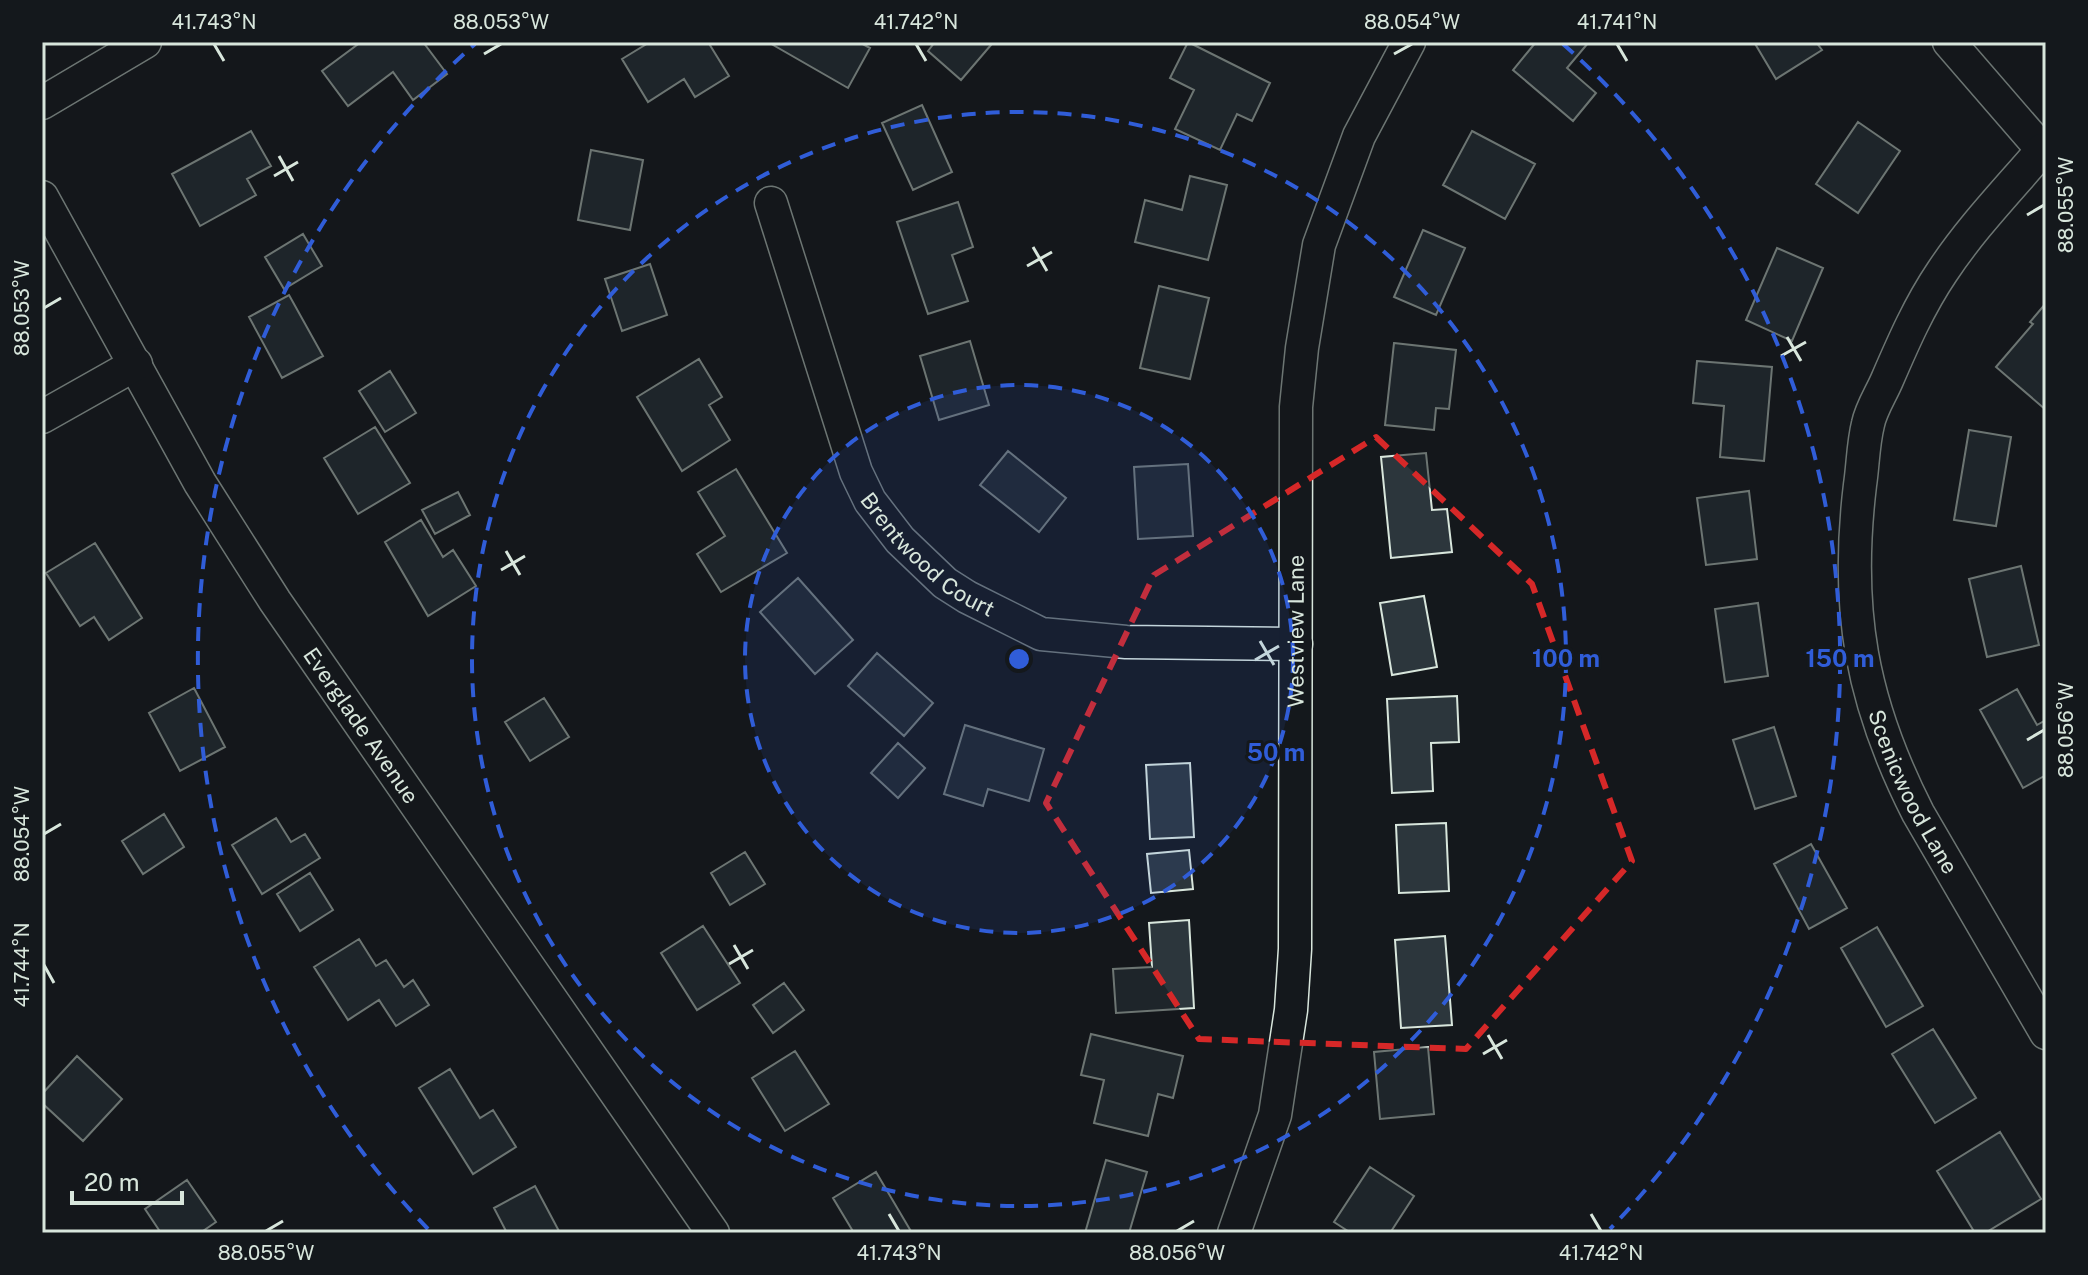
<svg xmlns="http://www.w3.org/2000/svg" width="2088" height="1275" viewBox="0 0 2088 1275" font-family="'Public Sans',sans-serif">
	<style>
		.building { fill: #2c363c; stroke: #d8e6dc; stroke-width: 2 }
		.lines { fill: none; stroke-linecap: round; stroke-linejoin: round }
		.minor-casing { stroke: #d8e6dc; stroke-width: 35 }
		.minor { stroke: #14181c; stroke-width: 32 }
		.marked { fill: none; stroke: #d62828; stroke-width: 6; stroke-dasharray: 16 10; stroke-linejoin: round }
		.ticks { fill: none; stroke: #d8e6dc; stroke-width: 3 }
		.ring { fill: none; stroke: #305dd8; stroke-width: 4; stroke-dasharray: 14 10 }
		.labels { text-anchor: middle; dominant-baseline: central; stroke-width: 6; stroke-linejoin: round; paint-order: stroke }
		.street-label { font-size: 22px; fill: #d8e6dc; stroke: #14181c }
		.centre { fill: #305dd8; stroke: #14181c; stroke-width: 4 }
		.ring-label { font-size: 24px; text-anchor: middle; font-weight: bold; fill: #305dd8; stroke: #14181c; stroke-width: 6; stroke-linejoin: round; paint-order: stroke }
		.neatline { fill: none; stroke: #d8e6dc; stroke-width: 3 }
		.ticks-label { font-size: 20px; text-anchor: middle; fill: #d8e6dc }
	</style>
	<rect width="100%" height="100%" fill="#14181c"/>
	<path class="building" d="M 361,42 L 423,42 L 447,74 L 413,100 L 393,72 L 348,106 L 322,71 Z
		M 650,42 L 708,42 L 729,76 L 695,97 L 684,79 L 648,102 L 622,59 Z
		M 768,42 L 859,42 L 870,48 L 848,88 Z
		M 935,42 L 988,42 L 991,45 L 961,80 L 928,51 Z
		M 1188,42 L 1270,83 L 1252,121 L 1237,114 L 1220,150 L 1175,129 L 1194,90 L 1170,78 Z
		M 1536,42 L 1589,42 L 1567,68 L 1596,93 L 1573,121 L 1513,70 Z
		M 1754,42 L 1816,42 L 1822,50 L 1776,79 Z
		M 922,105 L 952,172 L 913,190 L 882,123 Z
		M 1858,122 L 1900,151 L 1858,213 L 1816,184 Z
		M 251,131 L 271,166 L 247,179 L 256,195 L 200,226 L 172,174 Z
		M 1472,131 L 1535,164 L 1505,219 L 1443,185 Z
		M 591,150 L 643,160 L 630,230 L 578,220 Z
		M 1190,176 L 1227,185 L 1208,260 L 1135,242 L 1145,200 L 1182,210 Z
		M 958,202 L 973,247 L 952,255 L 968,301 L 928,314 L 897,222 Z
		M 1423,230 L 1465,248 L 1436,315 L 1394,297 Z
		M 303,234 L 322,266 L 284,289 L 265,257 Z
		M 1777,248 L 1823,268 L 1792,341 L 1746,320 Z
		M 650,264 L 667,315 L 622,331 L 605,279 Z
		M 1159,286 L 1209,298 L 1190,379 L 1140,368 Z
		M 289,295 L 323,356 L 282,378 L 249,317 Z
		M 2046,303 L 2046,410 L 1996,367 L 2033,324 L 2030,322 Z
		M 970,341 L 989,405 L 939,420 L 920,356 Z
		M 1394,343 L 1456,350 L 1449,409 L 1436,408 L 1434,430 L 1385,425 Z
		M 699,359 L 722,397 L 709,405 L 730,440 L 682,471 L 637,397 Z
		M 1697,361 L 1772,367 L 1764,461 L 1720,457 L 1724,406 L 1693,403 Z
		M 390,371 L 416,413 L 385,432 L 359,391 Z
		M 375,427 L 410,483 L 358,514 L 324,458 Z
		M 1969,430 L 2011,437 L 1996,526 L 1954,520 Z
		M 1008,451 L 1066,498 L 1039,532 L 980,485 Z
		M 1426,453 L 1432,510 L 1447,509 L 1452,552 L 1391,558 L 1381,457 Z
		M 1188,464 L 1193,536 L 1138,539 L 1134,467 Z
		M 736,469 L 787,553 L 721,592 L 697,554 L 725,536 L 698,492 Z
		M 1749,491 L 1757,559 L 1706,565 L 1697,498 Z
		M 458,492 L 470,515 L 435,534 L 422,510 Z
		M 421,520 L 443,557 L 453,550 L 476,586 L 428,616 L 385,542 Z
		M 95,543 L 142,618 L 109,640 L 94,617 L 80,626 L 46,573 Z
		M 2021,566 L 2039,645 L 1987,657 L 1969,579 Z
		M 798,578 L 853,640 L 815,674 L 760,612 Z
		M 1424,596 L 1437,667 L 1392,675 L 1380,603 Z
		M 1758,603 L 1768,676 L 1725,682 L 1715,609 Z
		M 877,653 L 933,703 L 904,736 L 848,686 Z
		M 194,688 L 225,747 L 180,771 L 149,713 Z
		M 2017,689 L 2037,725 L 2046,720 L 2046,775 L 2023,788 L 1980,710 Z
		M 1457,696 L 1459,742 L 1431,743 L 1433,791 L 1392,793 L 1387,699 Z
		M 544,698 L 569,737 L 530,761 L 505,722 Z
		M 965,725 L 1044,749 L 1029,801 L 988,789 L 983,806 L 944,794 Z
		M 1774,727 L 1796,796 L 1755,809 L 1733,740 Z
		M 898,743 L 925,768 L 898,798 L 871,773 Z
		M 1190,763 L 1194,837 L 1150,839 L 1146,765 Z
		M 164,814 L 184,847 L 143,874 L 122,841 Z
		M 276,818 L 291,842 L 305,834 L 320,858 L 262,894 L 232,845 Z
		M 1446,823 L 1449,891 L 1399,893 L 1396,825 Z
		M 1811,844 L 1847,908 L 1809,929 L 1774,864 Z
		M 1189,850 L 1193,889 L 1151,893 L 1147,854 Z
		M 745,852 L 765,884 L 730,905 L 711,873 Z
		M 310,873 L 333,910 L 300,931 L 277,894 Z
		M 1189,920 L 1194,1008 L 1116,1013 L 1113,969 L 1152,967 L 1149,923 Z
		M 703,926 L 740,983 L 697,1010 L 661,953 Z
		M 1877,927 L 1923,1006 L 1886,1027 L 1841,948 Z
		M 1445,936 L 1452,1025 L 1401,1028 L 1395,940 Z
		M 359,939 L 376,966 L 386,960 L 404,987 L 413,980 L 429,1005 L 396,1026 L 379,1000 L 348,1020 L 314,967 Z
		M 784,983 L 804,1010 L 773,1033 L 753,1005 Z
		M 1933,1029 L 1976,1098 L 1935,1123 L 1892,1054 Z
		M 1091,1034 L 1183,1056 L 1173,1098 L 1158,1094 L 1148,1136 L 1094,1123 L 1104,1080 L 1081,1075 Z
		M 1428,1047 L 1434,1114 L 1380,1119 L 1374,1052 Z
		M 795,1051 L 829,1104 L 785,1131 L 752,1078 Z
		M 77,1056 L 122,1099 L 83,1141 L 42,1103 L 42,1094 Z
		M 450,1069 L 480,1118 L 493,1110 L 516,1147 L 473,1174 L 419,1088 Z
		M 2000,1132 L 2041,1199 L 1985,1233 L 1975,1233 L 1937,1171 Z
		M 1106,1160 L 1147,1172 L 1129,1233 L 1085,1233 Z
		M 1370,1167 L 1414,1196 L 1390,1233 L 1351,1233 L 1334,1222 Z
		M 876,1172 L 912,1233 L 854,1233 L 833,1198 Z
		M 187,1180 L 216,1222 L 200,1233 L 161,1233 L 145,1209 Z
		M 535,1186 L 560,1233 L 507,1233 L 494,1208 Z"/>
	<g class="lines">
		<defs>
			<g id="minor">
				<path d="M 1949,42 L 2046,154"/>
				<path d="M 42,103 L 145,42"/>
				<path id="s1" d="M 2042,150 C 2008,190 1971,228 1942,272 C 1919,306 1903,343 1887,380 C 1881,394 1871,409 1868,424 C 1863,444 1863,465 1860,485 C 1845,609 1861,701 1918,813 L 2046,1033"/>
				<path id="s2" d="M 42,197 L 200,483 L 275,601 L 713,1233"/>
				<path id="s3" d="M 771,203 L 856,472 L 870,501 L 900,540 L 945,583 L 967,597 L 1041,634 L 1126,642 L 1296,644"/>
				<path d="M 42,417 L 136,364"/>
				<path id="s4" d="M 1234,1233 L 1275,1115 L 1291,1010 L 1295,949 L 1296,407 L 1302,348 L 1319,245 L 1359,136 L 1409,42"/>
			</g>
		</defs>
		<use href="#minor" class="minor-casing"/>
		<use href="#minor" class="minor"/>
	</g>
	<path d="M0 0H2088V1275H0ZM 1376,437 L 1532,584 L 1632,861 L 1466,1049 L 1199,1039 L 1046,803 L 1154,575 Z" fill="#14181c" fill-opacity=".55" fill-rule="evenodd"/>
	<path class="marked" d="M 1376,437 L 1532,584 L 1632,861 L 1466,1049 L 1199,1039 L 1046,803 L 1154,575 Z"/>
	<path class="ticks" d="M 214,44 L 224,61M 916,44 L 926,61M 1617,44 L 1627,61M 484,54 L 501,44M 1394,54 L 1412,44M 279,156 L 293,181M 274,176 L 298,162M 2027,215 L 2044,205M 1033,247 L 1047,271M 1027,266 L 1052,252M 44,308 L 61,298M 1787,337 L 1801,361M 1781,356 L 1806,342M 506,551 L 520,575M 501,570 L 525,556M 1260,641 L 1274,665M 1255,660 L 1279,646M 2027,740 L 2044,730M 44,834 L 61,824M 734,945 L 748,969M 729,964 L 753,950M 44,965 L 54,983M 1488,1035 L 1502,1059M 1483,1054 L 1507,1040M 889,1214 L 899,1231M 1591,1214 L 1601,1231M 266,1231 L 283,1221M 1177,1231 L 1194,1221"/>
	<circle cx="1019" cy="659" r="274" fill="#305dd8" fill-opacity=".12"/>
	<g class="ring">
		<circle cx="1019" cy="659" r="274"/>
		<circle cx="1019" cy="659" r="547"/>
		<path d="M428 1229A821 821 0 0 1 475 44M1563 44A821 821 0 0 1 1610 1229"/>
	</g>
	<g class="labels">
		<g class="street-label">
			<text stroke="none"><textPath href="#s3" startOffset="394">Brentwood Court</textPath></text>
			<text stroke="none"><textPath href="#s4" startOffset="610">Westview Lane</textPath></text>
			<text stroke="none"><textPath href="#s2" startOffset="618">Everglade Avenue</textPath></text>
			<text stroke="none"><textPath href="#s1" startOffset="706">Scenicwood Lane</textPath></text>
		</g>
	</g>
	<circle cx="1019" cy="659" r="12" class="centre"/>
	<g class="ring-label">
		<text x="1566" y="667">100 m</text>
		<text x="1840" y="667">150 m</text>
		<text x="1276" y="761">50 m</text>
	</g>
	<rect width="2088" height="1275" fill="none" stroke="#14181c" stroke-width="88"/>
	<path d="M72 1191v12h110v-12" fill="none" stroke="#d8e6dc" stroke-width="4"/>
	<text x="84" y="1191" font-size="24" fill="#d8e6dc" stroke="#14181c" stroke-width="6" paint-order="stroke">20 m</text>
	<rect x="44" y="44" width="2000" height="1187" class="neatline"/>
	<g class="ticks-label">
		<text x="214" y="29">41.743°N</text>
		<text x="501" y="29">88.053°W</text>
		<text x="916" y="29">41.742°N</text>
		<text x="1412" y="29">88.054°W</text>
		<text x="1617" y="29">41.741°N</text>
		<text transform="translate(2066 205) rotate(-90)" y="7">88.055°W</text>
		<text transform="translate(22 308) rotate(-90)" y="7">88.053°W</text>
		<text transform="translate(2066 730) rotate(-90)" y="7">88.056°W</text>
		<text transform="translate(22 834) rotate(-90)" y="7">88.054°W</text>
		<text transform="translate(22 965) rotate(-90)" y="7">41.744°N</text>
		<text x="266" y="1260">88.055°W</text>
		<text x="899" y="1260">41.743°N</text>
		<text x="1177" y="1260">88.056°W</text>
		<text x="1601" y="1260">41.742°N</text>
	</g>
</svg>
